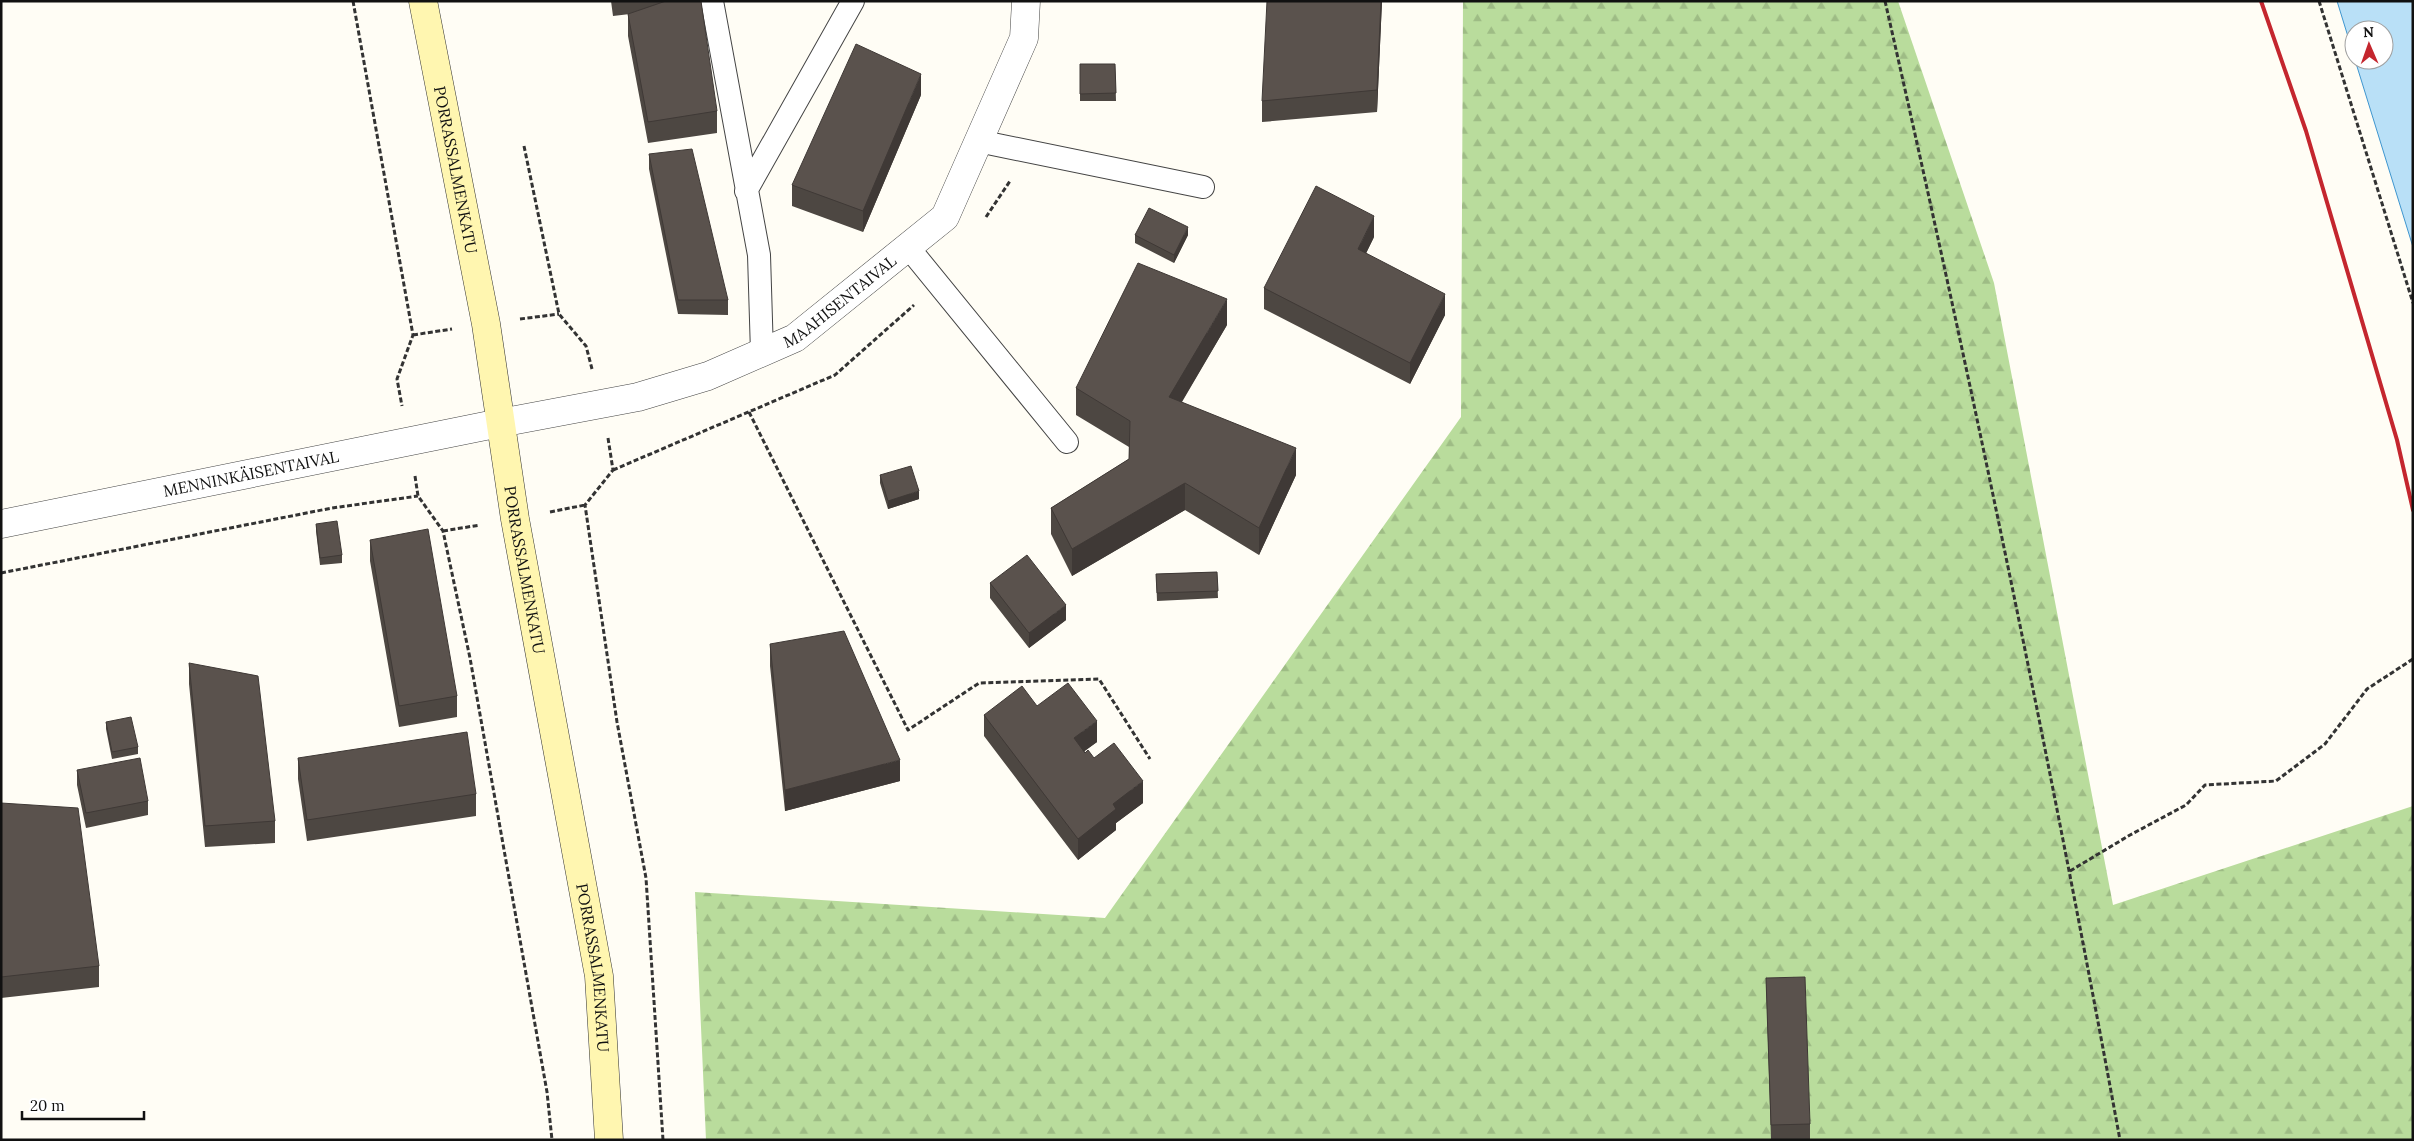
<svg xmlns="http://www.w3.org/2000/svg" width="2414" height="1141" viewBox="0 0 2414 1141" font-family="Lora,serif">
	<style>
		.forest { fill: url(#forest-firs) }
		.water { fill: #b9e0f7; stroke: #3f96cf }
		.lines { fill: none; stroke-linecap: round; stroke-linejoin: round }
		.lane-casing { stroke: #444; stroke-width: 24 }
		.street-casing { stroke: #444; stroke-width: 29 }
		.secondary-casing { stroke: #333; stroke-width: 29 }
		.path { stroke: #333; stroke-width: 3; stroke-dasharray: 5 2.5; stroke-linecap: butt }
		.lane { stroke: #fff; stroke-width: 22 }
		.street { stroke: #fff; stroke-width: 28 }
		.secondary { stroke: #fff6b0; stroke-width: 28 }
		.rail { stroke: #c4262e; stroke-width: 4 }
		.wall { fill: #4d4742 }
		.shaded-wall { fill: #3f3936 }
		.building { fill: #5a524d; stroke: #3f3936 }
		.labels { text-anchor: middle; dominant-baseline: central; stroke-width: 5; stroke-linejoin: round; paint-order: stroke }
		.street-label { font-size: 16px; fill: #111; stroke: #fff }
	</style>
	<defs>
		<pattern id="forest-firs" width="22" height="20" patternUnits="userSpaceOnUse" patternTransform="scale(1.25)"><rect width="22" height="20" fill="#b9dc9c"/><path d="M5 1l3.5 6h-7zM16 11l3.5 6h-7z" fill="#9ebc85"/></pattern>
	</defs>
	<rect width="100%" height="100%" fill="#fffdf5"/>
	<path class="forest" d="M 1463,1 L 1898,1 L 1994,283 L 2113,905 L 2413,806 L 2413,1140 L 706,1140 L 695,892 L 1105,918 L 1461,417 Z"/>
	<path class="water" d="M 2337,1 L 2413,1 L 2413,247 L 2355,60 L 2384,60 L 2384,30 L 2354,30 L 2354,56 Z"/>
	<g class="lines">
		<defs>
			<path id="lane" d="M 712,1 L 759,255 L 762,353
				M 978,141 L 1203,187
				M 746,191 L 853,1
				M 908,247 L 1067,442"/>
			<g id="street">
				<path id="s1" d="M 1,524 L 500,423 L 638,397 L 708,376 L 795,338 L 945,217 L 1024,38 L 1026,1"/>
			</g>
			<g id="secondary">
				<path id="s2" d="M 423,1 L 486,324 L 515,519 L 599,976 L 609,1140"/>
			</g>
		</defs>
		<use href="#lane" class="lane-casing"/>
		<use href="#street" class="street-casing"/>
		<use href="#secondary" class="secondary-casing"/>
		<path class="path" d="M 353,1 L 413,335 L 397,379 L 402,406
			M 1885,1 C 1971,379 2050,759 2120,1140
			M 2319,1 L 2413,303
			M 524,146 L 559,314 L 586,346 L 592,369
			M 986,217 L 1010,181
			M 520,319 L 559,314
			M 413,335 L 452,329
			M 749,412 L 908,730 L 979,683 L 1099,679 L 1150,759
			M 608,438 L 613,470 L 585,505 L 617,722 L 646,878 L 663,1140
			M 613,470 L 835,375 L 914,305
			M 415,476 L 418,496 L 443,531 L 470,658 L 547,1092 L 552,1140
			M 550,512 L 585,505
			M 443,531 L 480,525
			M 1,573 L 332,508 L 418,496
			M 2070,871 L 2130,835 L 2186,805 L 2205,785 L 2276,781 L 2325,744 L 2367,689 L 2413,659"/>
		<use href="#lane" class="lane"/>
		<use href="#street" class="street"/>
		<use href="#secondary" class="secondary"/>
		<path class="rail" d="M 2261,1 L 2306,131 L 2397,440 L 2413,510"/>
	</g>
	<path class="wall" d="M 611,1 L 665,1 L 717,111 L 717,133 L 648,143 L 628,36 L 628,14 L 630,14 L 613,16 Z
		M 1382,1 L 1377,112 L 1262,122 L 1262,101 Z
		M 1080,64 L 1115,64 L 1116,101 L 1080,101 Z
		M 921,95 L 863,232 L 792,206 L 792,185 Z
		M 649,154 L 728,300 L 728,315 L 678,314 L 649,169 Z
		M 1135,235 L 1188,235 L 1174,263 L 1135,243 Z
		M 1374,237 L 1366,253 L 1445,315 L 1410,384 L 1264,309 L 1264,288 Z
		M 1227,325 L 1182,402 L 1296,475 L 1259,555 L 1185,510 L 1072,576 L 1051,534 L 1051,508 L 1129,459 L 1129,447 L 1076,415 L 1076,388 Z
		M 880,475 L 919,499 L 888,509 L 880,483 Z
		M 316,524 L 342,555 L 342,563 L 320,565 L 316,531 Z
		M 370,540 L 457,696 L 457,717 L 399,727 L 370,561 Z
		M 1217,572 L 1218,598 L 1157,601 L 1156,574 Z
		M 990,583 L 1066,620 L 1029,648 L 990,598 Z
		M 770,644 L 900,781 L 785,811 L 770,666 Z
		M 189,663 L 275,821 L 275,843 L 205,847 L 189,684 Z
		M 1037,706 L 1097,742 L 1084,751 L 1094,758 L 1143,803 L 1116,823 L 1116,830 L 1078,860 L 984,736 L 984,715 Z
		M 106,722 L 138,747 L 138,754 L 112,759 L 106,729 Z
		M 298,758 L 476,794 L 476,816 L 307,841 L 298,779 Z
		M 77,770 L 148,801 L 148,815 L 86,828 L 77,785 Z
		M 1,803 L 99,966 L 99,987 L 1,998 Z
		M 1766,978 L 1810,1124 L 1810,1139 L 1771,1140 Z"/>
	<path class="shaded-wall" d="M 1381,1 L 1382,1 L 1377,112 L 1377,90 Z
		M 921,74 L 921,95 L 863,232 L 863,211 Z
		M 1374,216 L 1374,237 L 1358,270 L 1358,249 Z
		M 1188,227 L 1188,235 L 1174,263 L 1174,255 Z
		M 1445,294 L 1445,315 L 1410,384 L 1410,363 Z
		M 1227,299 L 1227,325 L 1169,423 L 1169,397 Z
		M 1296,448 L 1296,475 L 1259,555 L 1259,528 Z
		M 1185,483 L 1185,510 L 1072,576 L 1072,549 Z
		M 919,491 L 919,499 L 888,509 L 888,501 Z
		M 1066,605 L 1066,620 L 1029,648 L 1029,633 Z
		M 1097,721 L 1097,742 L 1074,759 L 1074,738 Z
		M 900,760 L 900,781 L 785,811 L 785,790 Z
		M 1143,781 L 1143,803 L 1116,823 L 1116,830 L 1078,860 L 1078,839 L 1113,804 Z"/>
	<path class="building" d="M 666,1 L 701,1 L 717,111 L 648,122 L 628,14 Z
		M 1267,1 L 1381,1 L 1377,90 L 1262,101 Z
		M 856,44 L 921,74 L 863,211 L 792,185 Z
		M 1080,64 L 1115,64 L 1116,93 L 1080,94 Z
		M 692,149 L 728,300 L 678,300 L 649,154 Z
		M 1316,186 L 1374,216 L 1358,249 L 1445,294 L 1410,363 L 1264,288 Z
		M 1149,208 L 1188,227 L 1174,255 L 1135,235 Z
		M 1138,263 L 1227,299 L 1169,397 L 1296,448 L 1259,528 L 1185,483 L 1072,549 L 1051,508 L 1129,459 L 1130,421 L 1076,388 Z
		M 911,466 L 919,491 L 888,501 L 880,475 Z
		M 337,521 L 342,555 L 320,558 L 316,524 Z
		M 428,529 L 457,696 L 399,706 L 370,540 Z
		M 1027,555 L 1066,605 L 1029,633 L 990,583 Z
		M 1217,572 L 1218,591 L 1157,593 L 1156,574 Z
		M 844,631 L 900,760 L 785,790 L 770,644 Z
		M 189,663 L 258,676 L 275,821 L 205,826 Z
		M 1068,683 L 1097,721 L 1074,738 L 1085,753 L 1088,750 L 1094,758 L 1114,743 L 1143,781 L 1113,804 L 1116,809 L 1078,839 L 984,715 L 1022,686 L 1037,706 Z
		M 131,717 L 138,747 L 112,752 L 106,722 Z
		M 467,732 L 476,794 L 307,820 L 298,758 Z
		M 140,758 L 148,801 L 86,813 L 77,770 Z
		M 1,803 L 78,808 L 99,966 L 1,977 Z
		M 1805,977 L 1810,1124 L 1771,1125 L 1766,978 Z"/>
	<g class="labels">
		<g class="street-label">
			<text stroke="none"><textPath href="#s2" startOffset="172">PORRASSALMENKATU</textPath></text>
			<text stroke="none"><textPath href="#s1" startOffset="875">MAAHISENTAIVAL</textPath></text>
			<text stroke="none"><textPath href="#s1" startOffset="255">MENNINKÄISENTAIVAL</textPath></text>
			<text stroke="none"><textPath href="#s2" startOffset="578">PORRASSALMENKATU</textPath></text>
			<text stroke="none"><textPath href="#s2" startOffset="982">PORRASSALMENKATU</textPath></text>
		</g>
	</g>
	<rect width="2414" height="1141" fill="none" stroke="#111111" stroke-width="5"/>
	<g transform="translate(2369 45) rotate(358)"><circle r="24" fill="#ffffff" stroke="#a0a0a0"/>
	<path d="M0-4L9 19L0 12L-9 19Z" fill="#c4262e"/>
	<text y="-8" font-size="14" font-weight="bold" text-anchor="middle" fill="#111111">N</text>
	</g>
	<path d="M22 1111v8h122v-8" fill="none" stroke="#111111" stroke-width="2.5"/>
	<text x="30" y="1111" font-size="15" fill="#111111" stroke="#ffffff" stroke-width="4" paint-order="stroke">20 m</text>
</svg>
